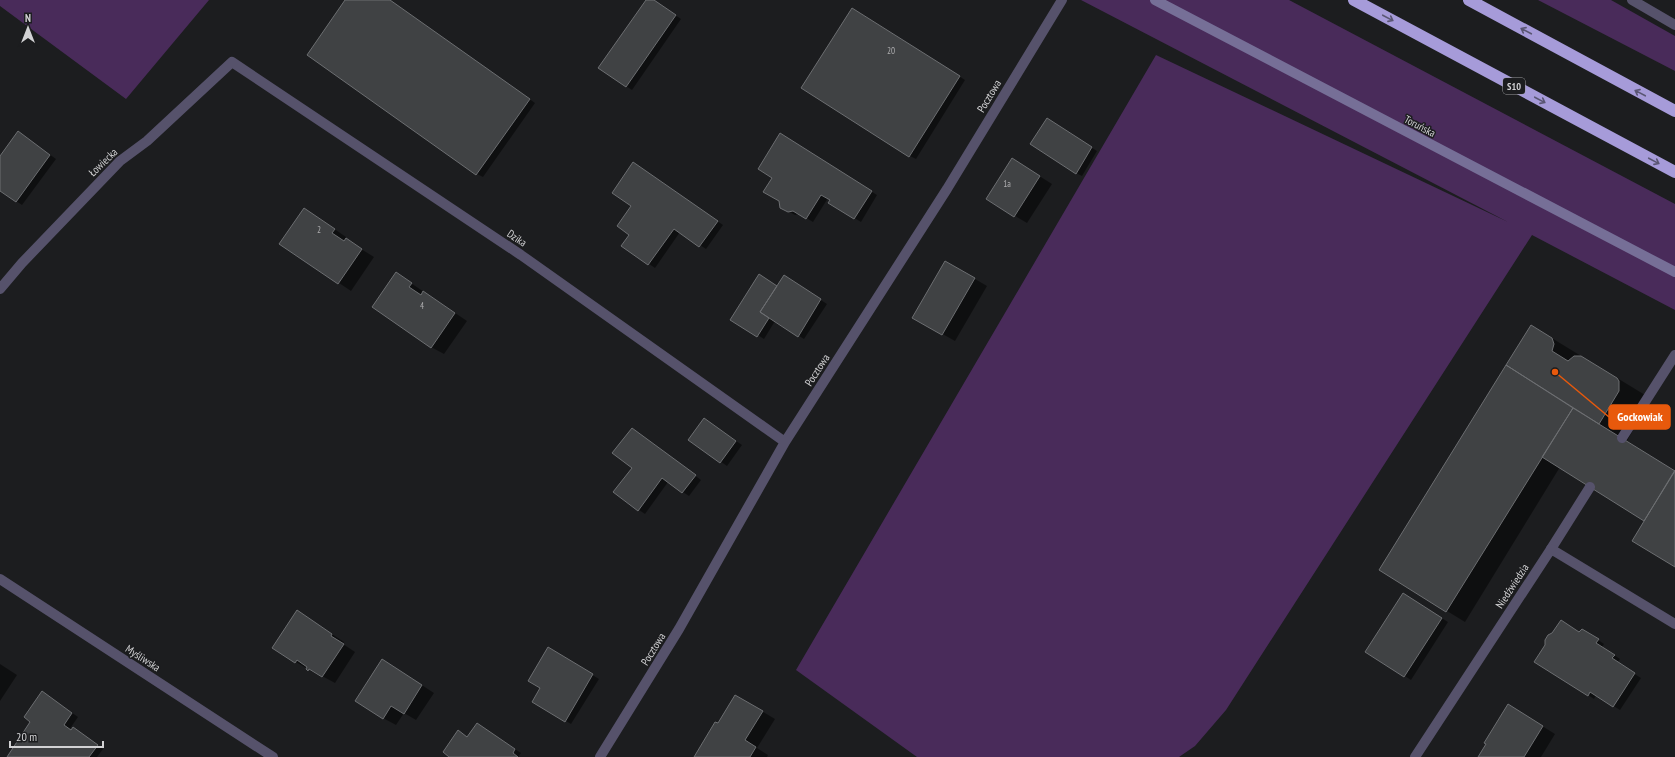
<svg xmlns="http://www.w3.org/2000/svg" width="1675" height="757" viewBox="0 0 1675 757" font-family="'PT Sans Narrow',sans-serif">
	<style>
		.green { fill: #492b5a }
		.shadow { fill: #0007 }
		.building { fill: #404244; stroke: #6c6e71 }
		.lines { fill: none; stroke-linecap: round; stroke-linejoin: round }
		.lane { stroke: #56526b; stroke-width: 10 }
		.street { stroke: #56526b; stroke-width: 10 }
		.secondary { stroke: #766f97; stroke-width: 10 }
		.highway { stroke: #a69bd9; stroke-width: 12 }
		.oneway { stroke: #5a5673 }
		.labels { text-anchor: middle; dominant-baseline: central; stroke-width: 3; stroke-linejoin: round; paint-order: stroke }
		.number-label { font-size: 9px; fill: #aeaeb0 }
		.shield { fill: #1c1d1f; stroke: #9b9c9e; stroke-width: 1 }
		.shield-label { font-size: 10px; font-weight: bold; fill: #d2d2d4 }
		.street-label { font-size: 11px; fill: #d2d2d4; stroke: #1c1d1f }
		.leader { fill: none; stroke: #e8590c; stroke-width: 1.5 }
		.callout-dot { fill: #e8590c; stroke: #1c1d1f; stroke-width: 1.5 }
		.callout { fill: #e8590c; stroke: #e8590c; stroke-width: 1.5 }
		.callout-label { font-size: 12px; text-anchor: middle; font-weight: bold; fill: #fff }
	</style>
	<rect width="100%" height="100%" fill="#1c1d1f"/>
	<path class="green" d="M 0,0 L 209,0 L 126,99 L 0,6 Z
		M 1081,0 L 1289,0 L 1675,204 L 1675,310 L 1532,235 L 1226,710 L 1195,746 L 1179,757 L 917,757 L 796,670 L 1156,55 L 1508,222 Z
		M 1538,0 L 1611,0 L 1675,36 L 1675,71 Z"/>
	<path class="shadow" d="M 346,0 L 390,0 L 535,103 L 483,177 L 477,174 Z
		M 647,0 L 653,0 L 681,19 L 632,90 L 626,86 Z
		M 859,12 L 965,80 L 916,159 L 910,156 Z
		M 1053,123 L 1097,151 L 1082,176 L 1076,173 Z
		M 24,136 L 56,159 L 22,205 L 0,190 L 0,157 Z
		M 787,138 L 877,195 L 861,222 L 830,203 L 831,200 L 828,198 L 813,222 L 800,214 L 795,215 L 788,211 L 773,177 Z
		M 639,167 L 723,225 L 706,249 L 680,232 L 655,268 L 623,246 L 631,235 L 632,206 Z
		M 1025,167 L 1052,184 L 1027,223 L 987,199 Z
		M 317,217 L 346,237 L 345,239 L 374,257 L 351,291 L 281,244 Z
		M 946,262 L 987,286 L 955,341 L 914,318 Z
		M 396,273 L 467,321 L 444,354 L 431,347 Z
		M 790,280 L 827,304 L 804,339 L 775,321 L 764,339 L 732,319 Z
		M 1532,326 L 1645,395 L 1648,404 L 1627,441 L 1675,471 L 1675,566 L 1646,521 L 1560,467 L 1465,622 L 1380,570 Z
		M 710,423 L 742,445 L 727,466 L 690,440 Z
		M 638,433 L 701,480 L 689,496 L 668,482 L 645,514 L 639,510 Z
		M 1410,598 L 1448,622 L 1411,680 L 1367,651 Z
		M 297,611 L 344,642 L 343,644 L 355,652 L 335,683 L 322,676 L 321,677 L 296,662 Z
		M 1580,633 L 1588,633 L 1604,644 L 1602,647 L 1620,659 L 1617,663 L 1641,678 L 1620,710 L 1596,695 L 1594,699 L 1588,695 Z
		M 548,648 L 599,679 L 571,724 L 533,701 L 541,688 Z
		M 0,664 L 17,675 L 0,701 Z
		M 394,667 L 434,693 L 416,720 L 404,713 L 396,725 L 383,718 Z
		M 48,696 L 78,717 L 69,730 L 71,731 L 73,728 L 103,749 L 97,757 L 8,757 Z
		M 736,696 L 775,719 L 757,748 L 768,755 L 767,757 L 695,757 Z
		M 1521,713 L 1555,734 L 1541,757 L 1479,757 Z
		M 483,728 L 521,753 L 518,757 L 451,757 L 468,738 Z"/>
	<path class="building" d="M 345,0 L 390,0 L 530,99 L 476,175 L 307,55 Z
		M 646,0 L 654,0 L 676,15 L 626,87 L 598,68 Z
		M 852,8 L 960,76 L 909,157 L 801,88 Z
		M 1047,118 L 1092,147 L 1076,174 L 1030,144 Z
		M 18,131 L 50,155 L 16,202 L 0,191 L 0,156 Z
		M 780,133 L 872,191 L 854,219 L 828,203 L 830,200 L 821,195 L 806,219 L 793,211 L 788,212 L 780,208 L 779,201 L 763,192 L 772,178 L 758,169 Z
		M 1012,158 L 1040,176 L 1014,217 L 986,199 Z
		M 633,162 L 718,221 L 699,247 L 674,229 L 648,265 L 621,246 L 629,235 L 617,226 L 631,206 L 612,193 Z
		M 304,208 L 335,229 L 332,233 L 344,241 L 346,238 L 362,249 L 338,284 L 279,244 Z
		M 945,261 L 975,278 L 942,335 L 912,318 Z
		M 396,272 L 412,283 L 409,287 L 421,295 L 423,291 L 455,313 L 431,348 L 372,307 Z
		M 759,274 L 777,286 L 760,312 L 769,318 L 757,337 L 730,320 Z
		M 784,275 L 821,299 L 798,337 L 760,312 Z
		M 1531,325 L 1552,338 L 1554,344 L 1552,351 L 1568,361 L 1574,356 L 1581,356 L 1617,378 L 1619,381 L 1619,391 L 1599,424 L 1506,365 Z
		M 1506,365 L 1573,408 L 1446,612 L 1379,570 Z
		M 1573,408 L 1675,471 L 1644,521 L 1542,457 Z
		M 704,418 L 736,441 L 720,463 L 688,440 Z
		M 632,428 L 696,475 L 682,493 L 662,478 L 638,511 L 613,492 L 632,468 L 612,453 Z
		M 1675,470 L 1675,567 L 1632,541 Z
		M 1403,593 L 1442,618 L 1404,677 L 1365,652 Z
		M 297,610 L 332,634 L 331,636 L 344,644 L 322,677 L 309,669 L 308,671 L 306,669 L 307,667 L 297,660 L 295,663 L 272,648 Z
		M 1561,620 L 1579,632 L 1582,629 L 1599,639 L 1596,643 L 1615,655 L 1612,658 L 1635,673 L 1613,707 L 1590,692 L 1588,696 L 1534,662 L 1545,645 L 1545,640 L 1548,635 L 1552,633 Z
		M 548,647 L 593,674 L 565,722 L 532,702 L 540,688 L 528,681 Z
		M 382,659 L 422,685 L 404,714 L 391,706 L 383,719 L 355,701 Z
		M 42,691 L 72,713 L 64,725 L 71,730 L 73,727 L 98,745 L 89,757 L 7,757 L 30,722 L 24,717 Z
		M 735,695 L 763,711 L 745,740 L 756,747 L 750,757 L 694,757 L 715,722 L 718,723 Z
		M 1508,704 L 1543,726 L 1524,757 L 1478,757 L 1486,744 L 1484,743 Z
		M 477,723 L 515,749 L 513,753 L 518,757 L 449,757 L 443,752 L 458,730 L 467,737 Z"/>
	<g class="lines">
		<path class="lane" d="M 1622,438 L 1675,355
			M 1551,549 L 1590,487"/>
		<path class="street" d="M 1632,0 L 1675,25
			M 0,289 L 22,263 L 120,161 L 147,141 L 232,62 L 521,255 L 785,442
			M 0,579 L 273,757
			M 600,757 L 679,629 L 785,442 L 947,189 L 1062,0
			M 1415,757 L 1551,549 L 1675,624"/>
		<path class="secondary" d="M 1155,0 L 1675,272"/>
		<path class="highway" d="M 1354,0 L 1675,172
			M 1469,0 L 1675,111"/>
	</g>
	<defs><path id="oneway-shaft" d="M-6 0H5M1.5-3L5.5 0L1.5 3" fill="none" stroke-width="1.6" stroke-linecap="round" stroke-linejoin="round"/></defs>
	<g class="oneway">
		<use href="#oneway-shaft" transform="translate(1388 18) rotate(28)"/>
		<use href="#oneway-shaft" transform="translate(1526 31) rotate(-152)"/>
		<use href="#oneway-shaft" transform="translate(1640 93) rotate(-152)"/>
		<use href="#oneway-shaft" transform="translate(1540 100) rotate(28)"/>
		<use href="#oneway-shaft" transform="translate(1654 161) rotate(28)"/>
	</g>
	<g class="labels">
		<g class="number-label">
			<text x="891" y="50">20</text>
			<text x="1007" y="183">1a</text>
			<text x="319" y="229">2</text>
			<text x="422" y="305">4</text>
		</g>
		<rect class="shield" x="1503" y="78" width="22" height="16" rx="3"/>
		<g class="shield-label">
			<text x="1514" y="86">S10</text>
		</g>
		<g class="street-label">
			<text transform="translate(989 96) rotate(-59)">Pocztowa</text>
			<text transform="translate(1420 126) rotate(28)">Toruńska</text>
			<text transform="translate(103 162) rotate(-44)">Łowiecka</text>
			<text transform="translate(517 238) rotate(34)">Dzika</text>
			<text transform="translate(817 370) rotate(-57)">Pocztowa</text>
			<text transform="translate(1512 586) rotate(-57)">Niedźwiedzia</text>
			<text transform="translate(653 649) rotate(-58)">Pocztowa</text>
			<text transform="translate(143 658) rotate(33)">Myśliwska</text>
		</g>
	</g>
	<path class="leader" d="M1555 372L1609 417"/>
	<circle class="callout-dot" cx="1555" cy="372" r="4"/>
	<rect class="callout" x="1609" y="405" width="61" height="24" rx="4"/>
	<g class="callout-label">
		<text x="1640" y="421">Gockowiak</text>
	</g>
	<g transform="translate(28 28)" stroke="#1c1d1f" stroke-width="3" paint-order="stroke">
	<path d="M0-3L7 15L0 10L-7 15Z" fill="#d2d2d4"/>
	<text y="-6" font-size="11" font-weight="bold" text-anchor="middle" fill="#d2d2d4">N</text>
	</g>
	<path d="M10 741v6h93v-6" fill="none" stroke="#d2d2d4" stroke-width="2"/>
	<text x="16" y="741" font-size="12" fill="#d2d2d4" stroke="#1c1d1f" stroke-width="3" paint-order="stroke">20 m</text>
</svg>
